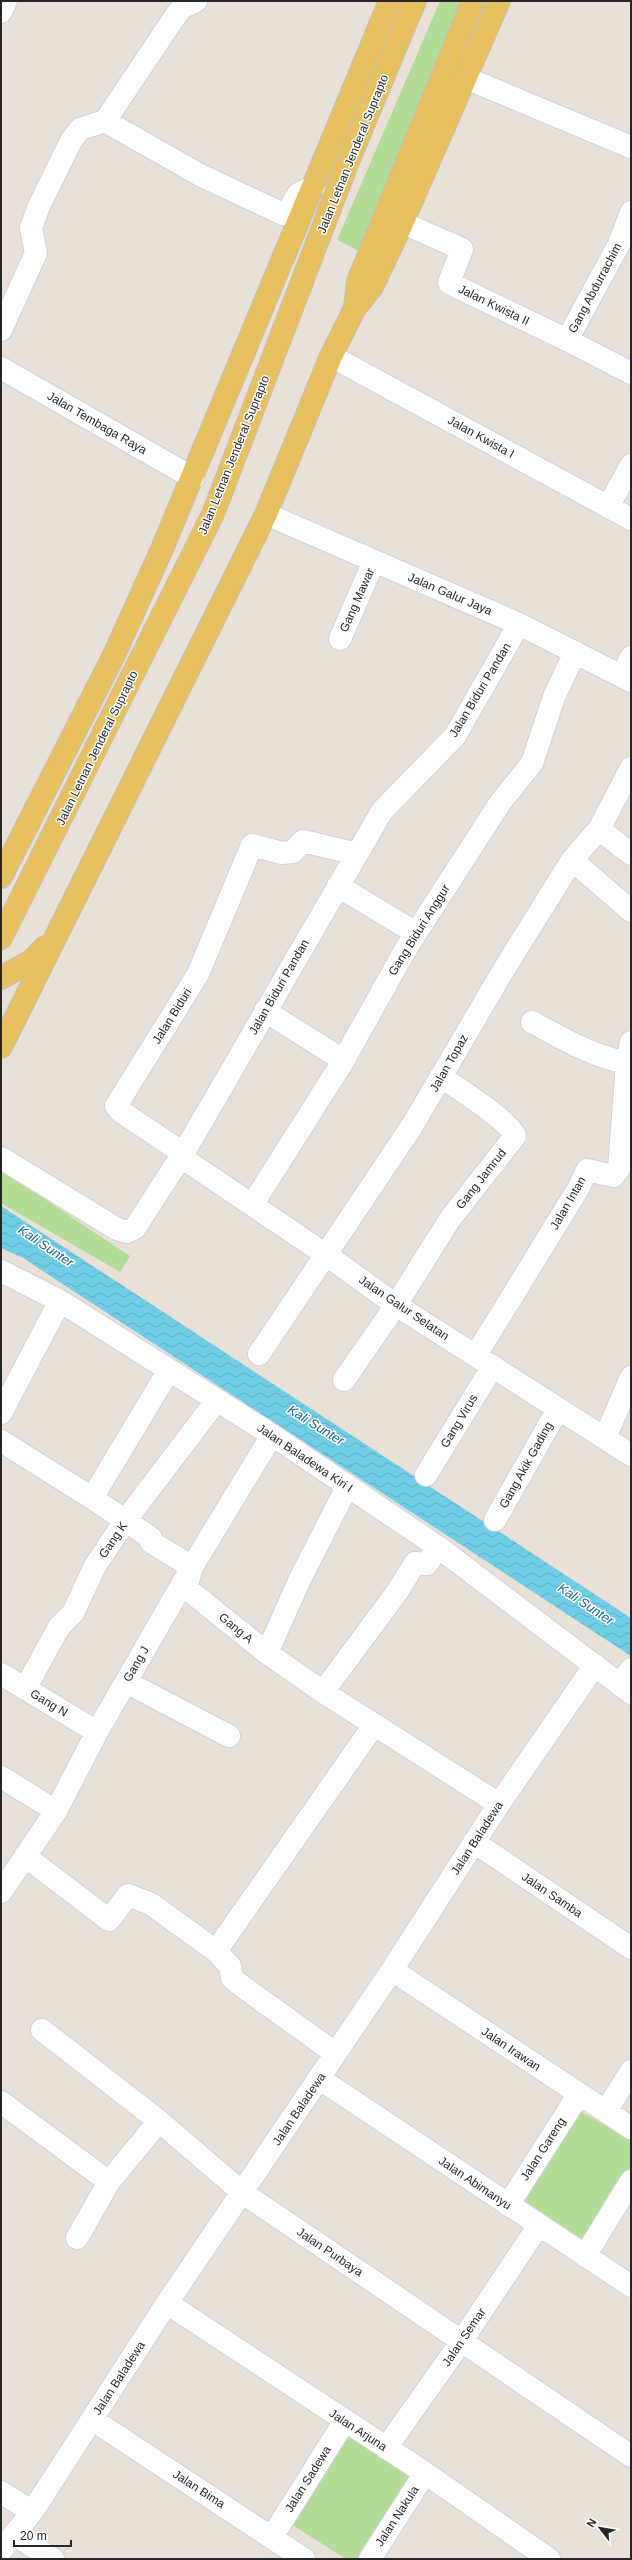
<svg xmlns="http://www.w3.org/2000/svg" width="632" height="2560" viewBox="0 0 632 2560" font-family="Arial,sans-serif">
	<style>
		.green { fill: #b3dd97 }
		.water { fill: url(#water-waves) }
		.lines { fill: none; stroke-linecap: round; stroke-linejoin: round }
		.street-casing { stroke: #ced2df; stroke-width: 24 }
		.secondary-casing { stroke: #ced2df; stroke-width: 24 }
		.primary-casing { stroke: #c2c2c2; stroke-width: 24 }
		.street { stroke: #fff; stroke-width: 22 }
		.secondary { stroke: #fff; stroke-width: 22 }
		.primary { stroke: #e7c05f; stroke-width: 22 }
		.labels { text-anchor: middle; dominant-baseline: central; stroke-width: 3; stroke-linejoin: round; paint-order: stroke }
		.street-label { font-size: 12px; fill: #262626; stroke: #fff }
		.water-label { font-size: 13px; font-style: italic; fill: #156a8c; stroke: #fff }
	</style>
	<defs>
		<pattern id="water-waves" width="16" height="10" patternUnits="userSpaceOnUse"><rect width="16" height="10" fill="#70cde6"/><path d="M0 5q4-4 8 0t8 0" fill="none" stroke="#61b0c5"/></pattern>
	</defs>
	<rect width="100%" height="100%" fill="#e9e1d8"/>
	<path class="green" d="M 440,1 L 462,1 L 359,251 L 337,240 Z
		M 1,1170 L 130,1256 L 120,1272 L 1,1203 Z
		M 578,2110 L 631,2140 L 631,2166 L 583,2243 L 521,2198 Z
		M 346,2433 L 415,2477 L 363,2559 L 346,2559 L 289,2523 Z"/>
	<path class="water" d="M 1,1206 L 631,1618 L 631,1656 L 23,1258 L 1,1248 Z"/>
	<g class="lines">
		<defs>
			<path id="street" d="M 1,12 L 6,1
				M 466,78 L 631,147
				M 105,121 L 200,175 L 283,214 L 288,211 L 298,194 L 314,186
				M 631,212 L 619,244 L 567,340 L 631,373
				M 403,223 L 462,249 L 449,283 L 567,340
				M 1,330 L 36,253 L 31,228 L 39,206 L 71,141 L 80,129 L 105,121 L 176,15 L 183,7 L 196,1
				M 331,356 L 631,519
				M 608,507 L 631,465
				M 266,514 L 519,624 L 631,681
				M 340,639 L 374,561
				M 622,676 L 631,657
				M 599,829 L 631,854
				M 572,860 L 631,911
				M 338,886 L 416,933
				M 265,1011 L 343,1060
				M 532,1022 C 563,1039 592,1056 627,1063
				M 183,1153 L 120,1111 L 116,1106 L 198,974 L 252,845 L 282,853 L 293,852 L 303,841 L 357,854
				M 181,1157 L 325,1254 L 396,1305 L 631,1455
				M 1,1158 L 117,1229 L 127,1232 L 135,1228 L 187,1147 L 382,811 L 455,736 L 519,624
				M 252,1205 L 342,1063 L 407,947 L 500,803 L 532,763 L 554,697 L 575,652
				M 1,1271 L 60,1301 L 272,1435 L 438,1547 L 631,1693
				M 259,1354 L 412,1126 L 503,971 L 572,860 L 599,829 L 631,768
				M 476,1355 L 578,1189 L 587,1170 L 613,1176 L 619,1169 L 627,1063 L 631,1042
				M 344,1380 L 396,1305 L 450,1219 L 515,1136 C 512,1123 454,1085 440,1077
				M 1,1413 L 60,1301
				M 605,1438 L 631,1377
				M 1,1441 L 92,1498 L 151,1538 L 151,1542 L 192,1567 L 186,1588 L 267,1653 L 323,1692 L 499,1804
				M 426,1475 L 493,1366
				M 92,1498 L 169,1370
				M 495,1520 L 558,1409
				M 267,1653 L 300,1579 L 347,1487
				M 1,1674 L 97,1732
				M 126,1682 L 229,1736
				M 620,1685 L 631,1669
				M 25,1689 L 59,1627 L 73,1613 L 95,1566 L 125,1521 L 217,1400
				M 323,1692 L 397,1592 L 415,1563 L 427,1564 L 438,1547
				M 1,1777 L 56,1811
				M 474,1842 L 631,1948
				M 25,1856 L 109,1920 L 128,1895 L 151,1904 L 216,1951 L 230,1966 L 232,1978 L 243,1987 L 335,2053
				M 1,1892 L 56,1811 L 97,1732 L 192,1567 L 272,1435
				M 216,1951 L 374,1725
				M 392,1970 L 631,2128
				M 42,2030 L 159,2121 L 243,2193 L 631,2456
				M 320,2079 L 631,2286
				M 1,2102 L 109,2182
				M 606,2111 L 631,2071
				M 508,2205 L 579,2094
				M 77,2238 L 109,2182 L 159,2121
				M 585,2256 L 631,2181
				M 167,2303 L 425,2473 L 549,2559
				M 93,2420 L 304,2559
				M 386,2448 L 461,2342 L 539,2225
				M 1,2492 L 32,2512
				M 15,2535 L 53,2559
				M 272,2537 L 344,2422
				M 1,2551 L 32,2512 L 167,2303 L 392,1970 L 499,1804 L 595,1665
				M 370,2559 L 425,2473"/>
			<path id="secondary" d="M 1,368 L 193,478"/>
			<path id="primary" d="M 355,308 L 358,281 L 473,1
				M 1,877 L 114,655 L 162,549 L 390,1
				M 1,938 L 213,514 L 349,159 L 415,1
				M 1,978 L 31,961 L 45,947
				M 1,1047 L 266,514 L 331,356 L 355,308 L 372,287 L 400,228 L 499,1"/>
		</defs>
		<use href="#street" class="street-casing"/>
		<use href="#secondary" class="secondary-casing"/>
		<use href="#primary" class="primary-casing"/>
		<use href="#street" class="street"/>
		<use href="#secondary" class="secondary"/>
		<use href="#primary" class="primary"/>
	</g>
	<g class="labels">
		<g class="street-label">
			<text transform="translate(353 154) rotate(-68)">Jalan Letnan Jenderal Suprapto</text>
			<text transform="translate(595 288) rotate(-62)">Gang Abdurrachim</text>
			<text transform="translate(494 305) rotate(26)">Jalan Kwista II</text>
			<text transform="translate(97 423) rotate(30)">Jalan Tembaga Raya</text>
			<text transform="translate(481 437) rotate(29)">Jalan Kwista I</text>
			<text transform="translate(234 455) rotate(-68)">Jalan Letnan Jenderal Suprapto</text>
			<text transform="translate(450 594) rotate(23)">Jalan Galur Jaya</text>
			<text transform="translate(357 600) rotate(-66)">Gang Mawar</text>
			<text transform="translate(480 690) rotate(-59)">Jalan Biduri Pandan</text>
			<text transform="translate(97 748) rotate(-64)">Jalan Letnan Jenderal Suprapto</text>
			<text transform="translate(419 930) rotate(-58)">Gang Biduri Anggur</text>
			<text transform="translate(279 987) rotate(-60)">Jalan Biduri Pandan</text>
			<text transform="translate(172 1016) rotate(-58)">Jalan Biduri</text>
			<text transform="translate(449 1063) rotate(-60)">Jalan Topaz</text>
			<text transform="translate(481 1179) rotate(-52)">Gang Jamrud</text>
			<text transform="translate(568 1203) rotate(-60)">Jalan Intan</text>
			<text transform="translate(404 1308) rotate(34)">Jalan Galur Selatan</text>
			<text transform="translate(459 1421) rotate(-59)">Gang Virus</text>
			<text transform="translate(305 1458) rotate(34)">Jalan Baladewa Kiri I</text>
			<text transform="translate(526 1465) rotate(-61)">Gang Akik Gading</text>
			<text transform="translate(113 1540) rotate(-56)">Gang K</text>
			<text transform="translate(236 1628) rotate(39)">Gang A</text>
			<text transform="translate(136 1664) rotate(-60)">Gang J</text>
			<text transform="translate(49 1703) rotate(31)">Gang N</text>
			<text transform="translate(477 1838) rotate(-57)">Jalan Baladewa</text>
			<text transform="translate(552 1895) rotate(34)">Jalan Samba</text>
			<text transform="translate(511 2049) rotate(34)">Jalan Irawan</text>
			<text transform="translate(299 2109) rotate(-56)">Jalan Baladewa</text>
			<text transform="translate(543 2149) rotate(-57)">Jalan Gareng</text>
			<text transform="translate(475 2183) rotate(34)">Jalan Abimanyu</text>
			<text transform="translate(330 2252) rotate(34)">Jalan Purbaya</text>
			<text transform="translate(464 2337) rotate(-56)">Jalan Semar</text>
			<text transform="translate(119 2378) rotate(-57)">Jalan Baladewa</text>
			<text transform="translate(358 2430) rotate(33)">Jalan Arjuna</text>
			<text transform="translate(308 2479) rotate(-58)">Jalan Sadewa</text>
			<text transform="translate(199 2489) rotate(33)">Jalan Bima</text>
			<text transform="translate(397 2516) rotate(-57)">Jalan Nakula</text>
		</g>
		<g class="water-label">
			<text transform="translate(46 1246) rotate(34)">Kali Sunter</text>
			<text transform="translate(316 1425) rotate(32)">Kali Sunter</text>
			<text transform="translate(586 1604) rotate(34)">Kali Sunter</text>
		</g>
	</g>
	<rect width="632" height="2560" fill="none" stroke="#262626" stroke-width="4"/>
	<g transform="translate(600 2528) rotate(301)" stroke="#ffffff" stroke-width="3" paint-order="stroke">
	<path d="M0-3L7 15L0 10L-7 15Z" fill="#262626"/>
	<text y="-6" font-size="11" font-weight="bold" text-anchor="middle" fill="#262626">N</text>
	</g>
	<path d="M14 2540v6h57v-6" fill="none" stroke="#262626" stroke-width="2"/>
	<text x="20" y="2540" font-size="12" fill="#262626" stroke="#ffffff" stroke-width="3" paint-order="stroke">20 m</text>
</svg>
